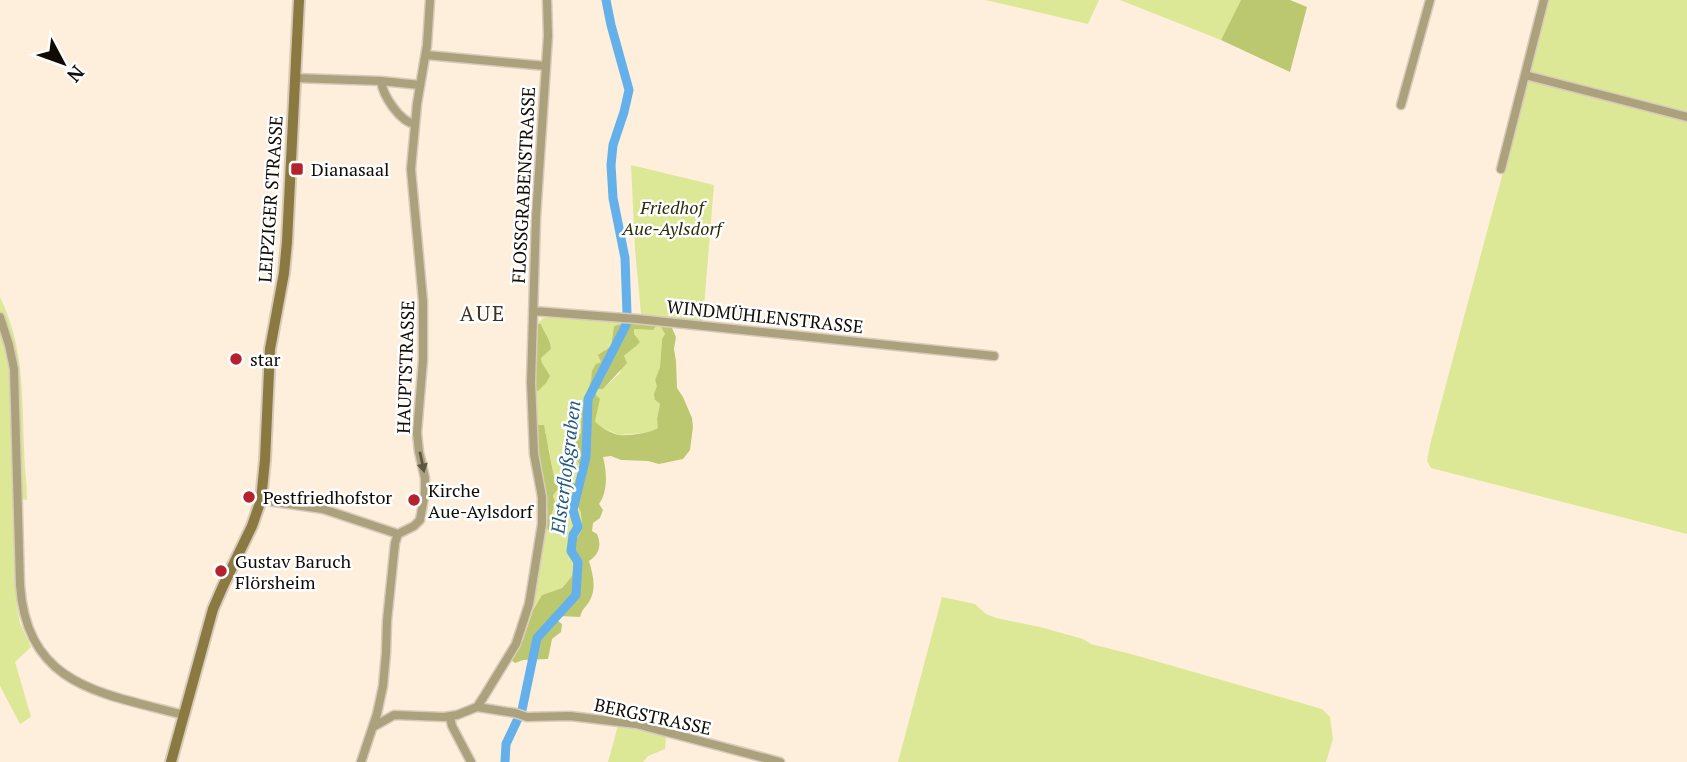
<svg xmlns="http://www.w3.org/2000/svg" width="1687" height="762" viewBox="0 0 1687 762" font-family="'PT Serif',serif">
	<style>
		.green { fill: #dce895 }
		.forest { fill: #bcc86f }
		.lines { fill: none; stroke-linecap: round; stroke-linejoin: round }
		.canal { stroke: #63b0ea; stroke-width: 9 }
		.street-casing { stroke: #d8cbba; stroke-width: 11 }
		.secondary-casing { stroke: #d8cbba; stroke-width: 14 }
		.street { stroke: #aca17d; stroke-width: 8 }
		.secondary { stroke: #8a7941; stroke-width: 10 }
		.oneway { fill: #5e5641 }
		.poi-dot { fill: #b3222e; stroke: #fff; stroke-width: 2.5 }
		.labels { text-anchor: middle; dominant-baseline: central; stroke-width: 5; stroke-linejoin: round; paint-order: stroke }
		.poi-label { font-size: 18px; fill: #100b05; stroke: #fff; text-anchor: start }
		.street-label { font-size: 18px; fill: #100b05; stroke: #fff }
		.park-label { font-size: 18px; font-style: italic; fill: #2c3009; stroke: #fff }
		.water-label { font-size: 19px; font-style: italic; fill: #235a82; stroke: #fff }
		.quarter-label { font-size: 21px; letter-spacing: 2px; fill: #3d3122; stroke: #fff }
	</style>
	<rect width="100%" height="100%" fill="#feefdc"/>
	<path class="green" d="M 986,0 L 1099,0 L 1088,24 Z
		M 1120,0 L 1241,0 L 1221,40 Z
		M 1549,0 L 1687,0 L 1687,534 L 1431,468 L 1427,461 L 1430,445 C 1469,296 1510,149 1549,0 Z
		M 631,165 L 714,185 L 702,331 L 664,326 L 661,327 L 665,334 L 662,339 L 660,367 L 655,380 L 658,386 L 655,400 L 660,404 L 657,419 L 659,428 L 652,432 L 619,435 L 598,426 L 595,421 L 595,394 L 597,389 L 603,389 L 620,373 L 624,356 L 629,351 L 634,329 L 653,330 L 655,327 L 642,325 L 635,249 Z
		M 0,297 C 24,346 22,393 24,446 C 24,464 27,482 27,500 L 13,498 L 17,606 L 20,623 L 31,647 L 15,662 L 31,717 L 20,724 L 0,686 Z
		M 560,317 L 624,323 L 614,326 L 611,346 L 604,350 L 601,362 L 593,371 L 591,380 L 581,414 L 581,432 L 576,442 L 581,471 L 581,478 L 575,484 L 565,478 L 554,478 L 549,448 L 546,441 L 546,432 L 536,425 L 534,389 L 542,363 L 541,358 L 551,349 C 551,340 544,333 541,324 L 537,324 L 543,318 Z
		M 555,491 L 569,492 L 577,495 L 577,504 L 581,513 L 582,529 L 575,542 L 572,576 L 562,588 L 542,595 L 533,610 L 545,527 C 551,518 557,507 553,496 Z
		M 942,597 L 975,604 L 986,614 L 996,618 L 1040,627 L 1083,639 L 1091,644 L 1131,654 L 1322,709 L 1330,717 L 1333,739 L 1326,762 L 898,762 Z
		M 621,715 L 667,725 L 665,749 L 648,756 L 643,762 L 608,762 Z"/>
	<path class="forest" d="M 1241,0 L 1290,0 L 1307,7 L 1290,72 L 1221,40 Z
		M 624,323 L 656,326 L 653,330 L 634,329 L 634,334 L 640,342 C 635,348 630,350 624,356 L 627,363 L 603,389 L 597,389 L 595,394 L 600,399 L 595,421 C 598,426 612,434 619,435 C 628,436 651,433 658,428 L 657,419 L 660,404 L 655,400 L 654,394 L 657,386 L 655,380 L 660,367 L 662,339 L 665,334 L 661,327 L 664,326 L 672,328 L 676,337 L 674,349 L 676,361 L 677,388 L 683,397 L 692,418 L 693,427 L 690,450 L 683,459 L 659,464 L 648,461 L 621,460 L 611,456 L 603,457 C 607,472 608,492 599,504 L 603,510 L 600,518 L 593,523 L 592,531 L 597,534 C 602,545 599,555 589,561 C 593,575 597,589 589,602 C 585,608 582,609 580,617 L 559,616 L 558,621 L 562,624 L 561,632 L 552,639 L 548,659 L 523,660 L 515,663 L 511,660 L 523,640 L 533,610 L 542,595 L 562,588 L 572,576 L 575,542 L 582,529 L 581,513 L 577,504 L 577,495 L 569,492 L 564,494 L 556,491 L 553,496 L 555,502 L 551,518 L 554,523 L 554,529 L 550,531 L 545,527 C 552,509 541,474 538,454 C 537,444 537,435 536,425 L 544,425 L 554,477 L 565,478 L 576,484 L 581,478 C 582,469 581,464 574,458 L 576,442 L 581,432 L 581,414 L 591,380 L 592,371 L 596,364 L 601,362 L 598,355 L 611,346 L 614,326 Z
		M 537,324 L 541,324 C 544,333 551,340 551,349 L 541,358 L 542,363 L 550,376 L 546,383 L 538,391 L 534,389 L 535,328 Z"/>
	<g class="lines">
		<path class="canal" d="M 505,762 L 506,744 L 522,710 L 537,638 L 576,595 L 578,562 L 571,551 L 573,535 L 578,527 L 573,510 L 586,457 L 588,399 L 626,325 L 627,314 L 625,258 L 613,198 L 611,165 L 613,145 L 624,112 L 629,90 L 611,25 L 606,0"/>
		<defs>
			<path id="street" d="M 426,55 L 546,66
				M 1525,75 L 1687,117
				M 295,78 L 381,81 C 383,96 400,122 415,124
				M 381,81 L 420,85
				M 1401,105 L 1430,0
				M 1501,169 L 1544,0
				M 533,311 L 637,319 L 994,356
				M 0,317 L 9,345 L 14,369 L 20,585 C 27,687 102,693 184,715
				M 261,500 L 323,509 L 398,534
				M 477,707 L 515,713 L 527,717 L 570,716 L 636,724 L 780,762
				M 450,717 L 452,726 L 471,762
				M 373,727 L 394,715 L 444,717 L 457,715 L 477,707 L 483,698 L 516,644 L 529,604 L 542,524 L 542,497 L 534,454 L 531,382 L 536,217 L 548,36 L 547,0
				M 361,762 L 377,714 L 383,686 L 386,653 L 387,621 L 395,543 L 398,534 L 414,526 L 420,520 L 425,492 L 425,478 L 419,452 L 417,433 L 423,360 L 423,301 L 411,169 L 417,104 L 427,45 L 430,0"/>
			<path id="secondary" d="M 171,762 L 213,609 L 223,586 L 252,526 L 261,500 L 265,460 L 270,349 L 284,273 L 287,242 L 299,0"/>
		</defs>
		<use href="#street" class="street-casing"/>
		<use href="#secondary" class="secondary-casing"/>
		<use href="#street" class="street"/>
		<use href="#secondary" class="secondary"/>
	</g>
	<defs><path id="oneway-solid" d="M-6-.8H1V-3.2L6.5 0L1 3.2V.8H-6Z" transform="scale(1.75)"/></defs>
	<use class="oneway" href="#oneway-solid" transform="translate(422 462) rotate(78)"/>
	<g class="poi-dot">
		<rect x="290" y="162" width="14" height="14" rx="3.5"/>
		<circle cx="236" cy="359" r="7"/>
		<circle cx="249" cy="497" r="7"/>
		<circle cx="414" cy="500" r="7"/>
		<circle cx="221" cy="571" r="7"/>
	</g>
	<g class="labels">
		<g class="poi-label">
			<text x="311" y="169">Dianasaal</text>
			<text x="250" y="359">star</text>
			<text x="428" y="490">Kirche<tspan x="428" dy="21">Aue-Aylsdorf</tspan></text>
			<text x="263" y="497">Pestfriedhofstor</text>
			<text x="235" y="561">Gustav Baruch<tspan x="235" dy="21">Flörsheim</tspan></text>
		</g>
		<g class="street-label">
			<text transform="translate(523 185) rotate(-87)">FLOSSGRABENSTRASSE</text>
			<text transform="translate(270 199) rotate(-86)">LEIPZIGER STRASSE</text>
			<text transform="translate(765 316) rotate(6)">WINDMÜHLENSTRASSE</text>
			<text transform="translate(405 367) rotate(-88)">HAUPTSTRASSE</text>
			<text transform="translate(653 716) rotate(12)">BERGSTRASSE</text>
		</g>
		<g class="park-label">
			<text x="672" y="207">Friedhof<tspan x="672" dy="21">Aue-Aylsdorf</tspan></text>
		</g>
		<g class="water-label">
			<text transform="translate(565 467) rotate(-83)">Elsterfloßgraben</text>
		</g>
		<g class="quarter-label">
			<text x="483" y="313">AUE</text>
		</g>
	</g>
	<g transform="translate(63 63) rotate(131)" stroke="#ffffff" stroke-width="5" paint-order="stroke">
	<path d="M0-5L12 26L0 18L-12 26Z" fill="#100b05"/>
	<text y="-10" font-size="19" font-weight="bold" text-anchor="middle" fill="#100b05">N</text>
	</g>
</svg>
